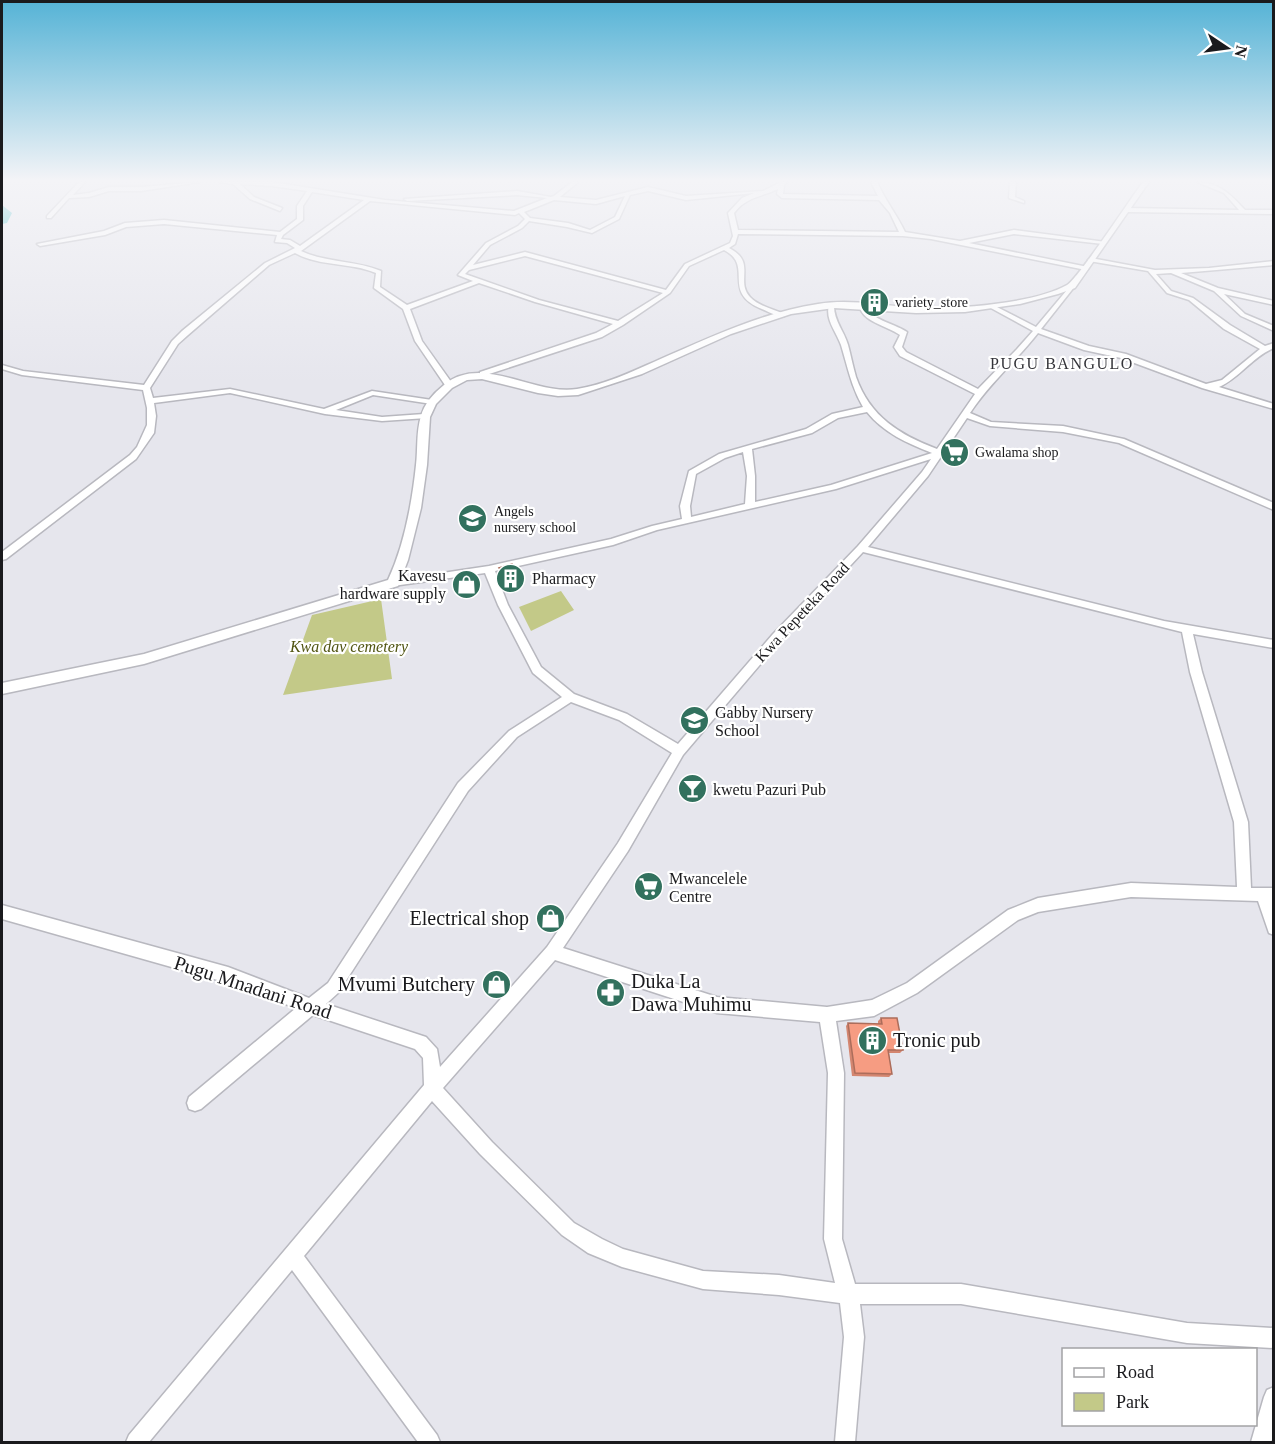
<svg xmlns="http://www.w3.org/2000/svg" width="1275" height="1444" viewBox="0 0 1275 1444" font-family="Georgia,serif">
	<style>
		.green { fill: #c3c988 }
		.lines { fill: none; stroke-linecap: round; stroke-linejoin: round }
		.river { fill: #19b1bc; fill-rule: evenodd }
		.minor-casing { stroke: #b8b8bf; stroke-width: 3 }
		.tertiary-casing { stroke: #b8b8bf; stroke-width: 3 }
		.minor { fill: #fff; fill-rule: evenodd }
		.tertiary { fill: #fff; fill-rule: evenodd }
		.wall { fill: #d48670 }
		.shaded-wall { fill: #ac6d5b }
		.building { fill: #f69c82; stroke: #ac6d5b; stroke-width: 1.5 }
		.labels { text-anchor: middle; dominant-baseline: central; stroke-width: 4.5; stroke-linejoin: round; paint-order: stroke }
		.far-poi-label { font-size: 14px; fill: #1a1a1d; stroke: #fff; text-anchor: start }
		.far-quarter-label { font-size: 16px; letter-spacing: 1.5px; fill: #333339; stroke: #fff }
		.poi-label { font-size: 16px; fill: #1a1a1d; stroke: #fff; text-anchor: start }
		.street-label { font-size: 16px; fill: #1a1a1d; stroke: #fff }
		.park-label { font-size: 16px; font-style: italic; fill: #515512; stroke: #fff }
		.near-poi-label { font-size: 20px; fill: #1a1a1d; stroke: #fff; text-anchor: end }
		.near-street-label { font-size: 20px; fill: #1a1a1d; stroke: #fff }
	</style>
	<rect width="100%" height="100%" fill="#e6e6ed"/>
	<path class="green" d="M 561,591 L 574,610 L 531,631 L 519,607 Z
		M 381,599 L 392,679 L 283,695 L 312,615 Z"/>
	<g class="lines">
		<path class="river" d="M 2,205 L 12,213 L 7,223 L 2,224 Z"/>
		<defs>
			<path id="minor" d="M 79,182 L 85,182 L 73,195 L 89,193 L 109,187 L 141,187 L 200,182 L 141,191 L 109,191 L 89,197 L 69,198 L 51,218 L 47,218 L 47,216 Z
				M 219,182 L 272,182 L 385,200 L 514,211 L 547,198 L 517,195 L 407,201 L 404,199 L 517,191 L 551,197 L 554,196 L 572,182 L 578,182 L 560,197 L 596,200 L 648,187 L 686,196 L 763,191 L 781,182 L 787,182 L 784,185 L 783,194 L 878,196 L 871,182 L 877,182 C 885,200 897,215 905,232 L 960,241 L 1014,230 L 1106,242 L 1103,244 L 1014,234 L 969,243 L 1088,267 L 1088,269 L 1086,270 L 931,239 L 903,236 L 738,234 L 735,244 L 729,248 C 757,262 735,281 750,297 C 758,306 773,309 784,314 L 784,316 C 777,317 769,312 762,309 C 720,292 755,266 724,250 L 689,266 L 670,293 L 623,325 L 602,337 L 483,376 L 480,376 L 480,372 L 596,333 L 613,324 L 535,302 L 479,283 L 410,309 L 422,341 L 454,386 L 450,388 L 447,388 L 415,341 L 403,309 L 374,288 L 376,273 C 350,262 320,267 295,253 L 269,265 L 188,335 L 178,344 L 150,388 L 153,398 L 230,389 L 324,409 L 372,391 L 432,400 L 436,402 L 432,404 L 373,395 L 336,410 L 382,417 L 424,414 L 427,414 L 427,418 L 382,421 L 325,414 L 230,393 L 154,403 L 156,416 L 154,433 L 136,459 L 6,559 L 2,560 L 2,552 L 130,455 L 137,447 L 147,425 L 147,408 L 143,390 L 22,375 L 2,369 L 2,365 L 23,371 L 144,385 L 172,341 L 182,331 L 265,263 L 295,248 L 287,243 L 275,242 L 277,235 L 164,224 L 126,227 L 105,235 L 40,246 L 37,244 L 104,231 L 125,223 L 164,220 L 280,232 L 297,219 L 297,206 L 307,191 L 272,186 L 240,184 L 254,197 L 282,208 L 280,211 L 250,199 L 233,184 ZM 778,189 L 777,194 L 782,198 L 879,200 L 890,213 L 899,232 L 738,230 L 734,213 C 746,197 761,197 778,189 ZM 648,191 L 686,200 L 754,193 L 742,198 L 728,213 L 733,236 L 730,243 L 685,264 L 666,290 L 525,252 L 473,265 L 490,245 L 522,228 L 529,221 L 567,227 L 592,233 L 619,219 L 630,195 ZM 312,192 L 364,200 L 300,246 L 290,240 L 281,239 L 283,235 L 303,220 L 303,206 ZM 625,196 L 615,217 L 590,230 L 568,223 L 530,218 L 524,212 L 554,200 L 596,204 ZM 370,201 L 515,215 L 519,213 L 525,219 L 518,226 L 486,243 L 458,275 L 473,281 L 407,305 L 380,287 L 381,271 C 355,260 326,263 301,251 ZM 525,256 L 663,293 L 618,321 L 539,300 L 465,274 L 469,270 Z
				M 1010,182 L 1016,182 L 1015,197 L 1024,201 L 1024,203 L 1009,198 Z
				M 1197,182 C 1219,182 1231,195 1245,210 L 1274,210 L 1274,214 L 1127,212 L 1124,210 L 1127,208 L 1239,210 L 1224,193 Z
				M 1091,258 L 1155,270 L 1209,268 L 1274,261 L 1274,265 L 1181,273 L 1218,288 L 1274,301 L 1274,305 L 1224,294 L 1245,314 L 1274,326 L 1274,331 L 1241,316 L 1214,291 L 1171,273 L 1156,274 L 1171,291 L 1193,298 L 1230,325 L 1265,346 L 1274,343 L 1274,348 C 1252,357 1240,378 1219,387 L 1274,404 L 1274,409 L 1202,388 L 1121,358 L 1084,350 L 1038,333 C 1016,361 989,384 970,413 L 991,422 L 1063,426 L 1124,439 L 1274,503 L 1274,510 L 1119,443 L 1063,432 L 990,426 L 967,418 L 928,476 L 868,547 L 1164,621 L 1274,640 L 1274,648 L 1193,634 L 1202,672 L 1248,822 L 1251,888 L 1274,888 L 1274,935 L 1269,933 L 1258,901 L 1131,897 L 1038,912 L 1018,920 L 917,993 L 874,1016 L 836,1021 L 844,1073 L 842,1239 L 855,1284 L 961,1284 L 1187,1323 L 1274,1328 L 1274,1348 L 1187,1343 L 961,1304 L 860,1304 L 864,1337 L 855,1442 L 835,1442 L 844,1337 L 840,1303 L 779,1295 L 703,1289 L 622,1267 L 588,1253 L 562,1235 L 480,1154 L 432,1101 L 304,1256 L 437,1435 L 440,1442 L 418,1442 L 292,1270 L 149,1442 L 126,1442 L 129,1435 L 424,1085 L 423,1058 L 415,1049 L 313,1015 L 201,1109 L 195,1111 L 189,1109 L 187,1103 L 189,1097 L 296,1008 L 228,983 L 2,919 L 2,905 L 228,967 L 309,998 L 328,983 L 458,783 L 509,731 L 562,697 L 533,673 L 498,605 L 485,573 L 393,586 L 389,585 L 388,583 L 389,581 L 489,566 L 611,539 L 652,526 L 682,519 L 680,506 L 689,471 L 719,454 L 806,429 L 832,414 L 863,407 C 851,386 848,368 841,345 C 836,331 825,320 829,305 L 834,306 C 834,321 844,331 848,345 C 851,356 853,367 856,377 C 870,417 900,435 937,449 L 975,394 L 900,356 L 894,347 L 900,335 C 886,325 861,322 859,304 L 863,304 C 873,321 891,322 907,332 L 902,347 L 906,352 L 978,389 L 1017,349 L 1033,331 L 989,307 L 989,305 L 993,305 L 1036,327 L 1072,284 L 1075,286 L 1041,329 L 1089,346 L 1126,354 L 1206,384 L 1222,380 L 1260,349 L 1224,329 L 1189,300 L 1167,293 L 1148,271 L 1089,261 L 1088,260 ZM 867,412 C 884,433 907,443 932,453 L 831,485 L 755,502 L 755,476 L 752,449 L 812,433 L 838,418 ZM 743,452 L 747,476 L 745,504 L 691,517 L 690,506 L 696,474 L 725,458 ZM 931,459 L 922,472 L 858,546 L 773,634 L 678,744 L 627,714 L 574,694 L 541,667 L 508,605 L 495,571 L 613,545 L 657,530 L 836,489 ZM 863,552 L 1182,632 L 1190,672 L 1234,822 L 1237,887 L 1131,883 L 1038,898 L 1008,910 L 907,983 L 872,1000 L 827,1007 L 717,997 L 563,948 L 628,851 L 683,755 L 781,640 ZM 571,702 L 619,720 L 672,753 L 618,843 L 547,947 L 440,1067 L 437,1049 L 426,1037 L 326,1004 L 338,993 L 468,791 L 517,737 ZM 555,960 L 717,1013 L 820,1022 L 828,1073 L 824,1239 L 835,1283 L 779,1275 L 703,1271 L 623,1249 L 602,1239 L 574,1223 L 492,1142 L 443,1088 Z
				M 1274,1387 L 1274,1435 L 1271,1442 L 1251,1442 L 1264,1397 L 1267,1390 Z"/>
			<path id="tertiary" d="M 1143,182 L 1149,182 L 1075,288 L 1058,294 L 1020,304 L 965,312 L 916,313 L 834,308 L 791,314 L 731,334 L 642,374 L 578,395 L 558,396 L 538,393 L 482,379 L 467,380 L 452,388 L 436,404 L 430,417 L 427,465 L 421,508 L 408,560 L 398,586 L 144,664 L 2,694 L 2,683 L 144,654 L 388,580 C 404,546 412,503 416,465 C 418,449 416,432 421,416 C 424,404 434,393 444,385 C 482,353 534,396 577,389 C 604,385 631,372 656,361 C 709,338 760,313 818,304 C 848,299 878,305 907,307 C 948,310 1031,305 1067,285 C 1078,279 1131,198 1143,182 Z"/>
		</defs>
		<use href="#minor" class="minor-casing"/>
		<use href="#tertiary" class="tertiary-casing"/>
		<use href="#minor" class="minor"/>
		<use href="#tertiary" class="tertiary"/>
	</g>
	<path class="wall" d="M 499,568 L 521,583 L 510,587 L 500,573 Z
		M 881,1018 L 903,1050 L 900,1053 L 889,1053 L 892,1074 L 889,1077 L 852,1076 L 846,1026 L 848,1023 L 878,1024 L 878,1021 Z"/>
	<path class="shaded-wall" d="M 520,577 L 521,583 L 510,587 L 509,581 Z"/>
	<path class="building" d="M 512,564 L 520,577 L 509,581 L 499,568 Z
		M 881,1018 L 897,1018 L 903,1050 L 888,1050 L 892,1074 L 855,1073 L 848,1023 L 882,1024 Z"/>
	<linearGradient id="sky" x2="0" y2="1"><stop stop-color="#55b3d6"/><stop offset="0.47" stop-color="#f4f4f7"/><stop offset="1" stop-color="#f4f4f7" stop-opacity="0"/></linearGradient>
	<rect width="1275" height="384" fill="url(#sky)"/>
	<defs>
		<symbol id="building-disc" viewBox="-11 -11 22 22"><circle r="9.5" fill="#32715e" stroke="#fff"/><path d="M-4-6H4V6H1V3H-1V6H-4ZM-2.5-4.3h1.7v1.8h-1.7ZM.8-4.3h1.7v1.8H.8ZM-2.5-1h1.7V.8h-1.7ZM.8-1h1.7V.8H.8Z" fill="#fff"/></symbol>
		<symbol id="supermarket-disc" viewBox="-11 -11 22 22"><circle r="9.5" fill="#32715e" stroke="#fff"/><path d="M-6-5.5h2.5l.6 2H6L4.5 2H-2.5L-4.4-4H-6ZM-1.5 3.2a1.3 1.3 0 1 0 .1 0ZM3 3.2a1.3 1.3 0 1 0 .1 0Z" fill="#fff"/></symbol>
		<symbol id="school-disc" viewBox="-11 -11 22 22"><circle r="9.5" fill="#32715e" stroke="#fff"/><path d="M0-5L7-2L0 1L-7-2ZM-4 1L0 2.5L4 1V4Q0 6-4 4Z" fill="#fff"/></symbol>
		<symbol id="shop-disc" viewBox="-11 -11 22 22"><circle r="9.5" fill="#32715e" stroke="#fff"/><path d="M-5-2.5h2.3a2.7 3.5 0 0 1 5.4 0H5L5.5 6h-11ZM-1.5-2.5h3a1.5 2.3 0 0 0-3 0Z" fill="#fff"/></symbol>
		<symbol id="bar-disc" viewBox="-11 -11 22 22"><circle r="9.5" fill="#32715e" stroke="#fff"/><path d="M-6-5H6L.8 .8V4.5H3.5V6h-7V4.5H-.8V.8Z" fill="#fff"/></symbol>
		<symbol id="pharmacy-disc" viewBox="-11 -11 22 22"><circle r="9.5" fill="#32715e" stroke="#fff"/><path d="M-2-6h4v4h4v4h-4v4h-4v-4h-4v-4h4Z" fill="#fff"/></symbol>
	</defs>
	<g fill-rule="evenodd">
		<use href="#building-disc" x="858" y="286" width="33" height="33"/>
		<use href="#supermarket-disc" x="938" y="436" width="33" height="33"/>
		<use href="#school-disc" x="456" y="502" width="33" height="33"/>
		<use href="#building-disc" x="494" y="562" width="33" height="33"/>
		<use href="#shop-disc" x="450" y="568" width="33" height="33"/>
		<use href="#school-disc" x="678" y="704" width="33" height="33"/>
		<use href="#bar-disc" x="676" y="772" width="33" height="33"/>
		<use href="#supermarket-disc" x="632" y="870" width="33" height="33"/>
		<use href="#shop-disc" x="534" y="902" width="33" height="33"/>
		<use href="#shop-disc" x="480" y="968" width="33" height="33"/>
		<use href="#pharmacy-disc" x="594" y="976" width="33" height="33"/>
		<use href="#building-disc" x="856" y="1024" width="33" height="33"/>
	</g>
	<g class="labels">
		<g class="far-poi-label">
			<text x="895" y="302">variety_store</text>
			<text x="975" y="452">Gwalama shop</text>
			<text x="494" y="511">Angels<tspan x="494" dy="16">nursery school</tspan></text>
		</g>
		<g class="far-quarter-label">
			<text x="1062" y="363">PUGU BANGULO</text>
		</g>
		<g class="poi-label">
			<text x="446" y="575" text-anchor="end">Kavesu<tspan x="446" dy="18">hardware supply</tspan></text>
			<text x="532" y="578">Pharmacy</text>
			<text x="715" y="712">Gabby Nursery<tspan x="715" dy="18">School</tspan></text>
			<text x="713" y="789">kwetu Pazuri Pub</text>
			<text x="669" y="878">Mwancelele<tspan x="669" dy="18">Centre</tspan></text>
		</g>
		<g class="street-label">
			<text transform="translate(802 612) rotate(-47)">Kwa Pepeteka Road</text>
		</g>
		<g class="park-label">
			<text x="349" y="646">Kwa dav cemetery</text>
		</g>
		<g class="near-poi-label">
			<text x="529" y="918">Electrical shop</text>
			<text x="631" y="981" text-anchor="start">Duka La<tspan x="631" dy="23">Dawa Muhimu</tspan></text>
			<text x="475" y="984">Mvumi Butchery</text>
			<text x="893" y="1040" text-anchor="start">Tronic pub</text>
		</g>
		<g class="near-street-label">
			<text transform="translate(253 987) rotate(18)">Pugu Mnadani Road</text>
		</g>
	</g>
	<rect width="1275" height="1444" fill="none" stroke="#1a1a1d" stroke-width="6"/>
	<rect x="1062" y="1348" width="195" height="78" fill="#ffffff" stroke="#a3a3a5" stroke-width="1.5"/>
	<rect x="1074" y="1368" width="30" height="9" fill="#ffffff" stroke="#a3a3a5" stroke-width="1.5"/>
	<text x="1116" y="1378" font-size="18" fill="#1a1a1d">Road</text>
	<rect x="1074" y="1393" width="30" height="18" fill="#c3c988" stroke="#a3a3a5" stroke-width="1.5"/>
	<text x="1116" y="1408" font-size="18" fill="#1a1a1d">Park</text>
	<g transform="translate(1227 48) rotate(103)" stroke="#ffffff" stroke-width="4.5" paint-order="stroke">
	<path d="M0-4.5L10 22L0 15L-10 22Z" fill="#1a1a1d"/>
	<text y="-9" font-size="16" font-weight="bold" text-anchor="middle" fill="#1a1a1d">N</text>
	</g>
</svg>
